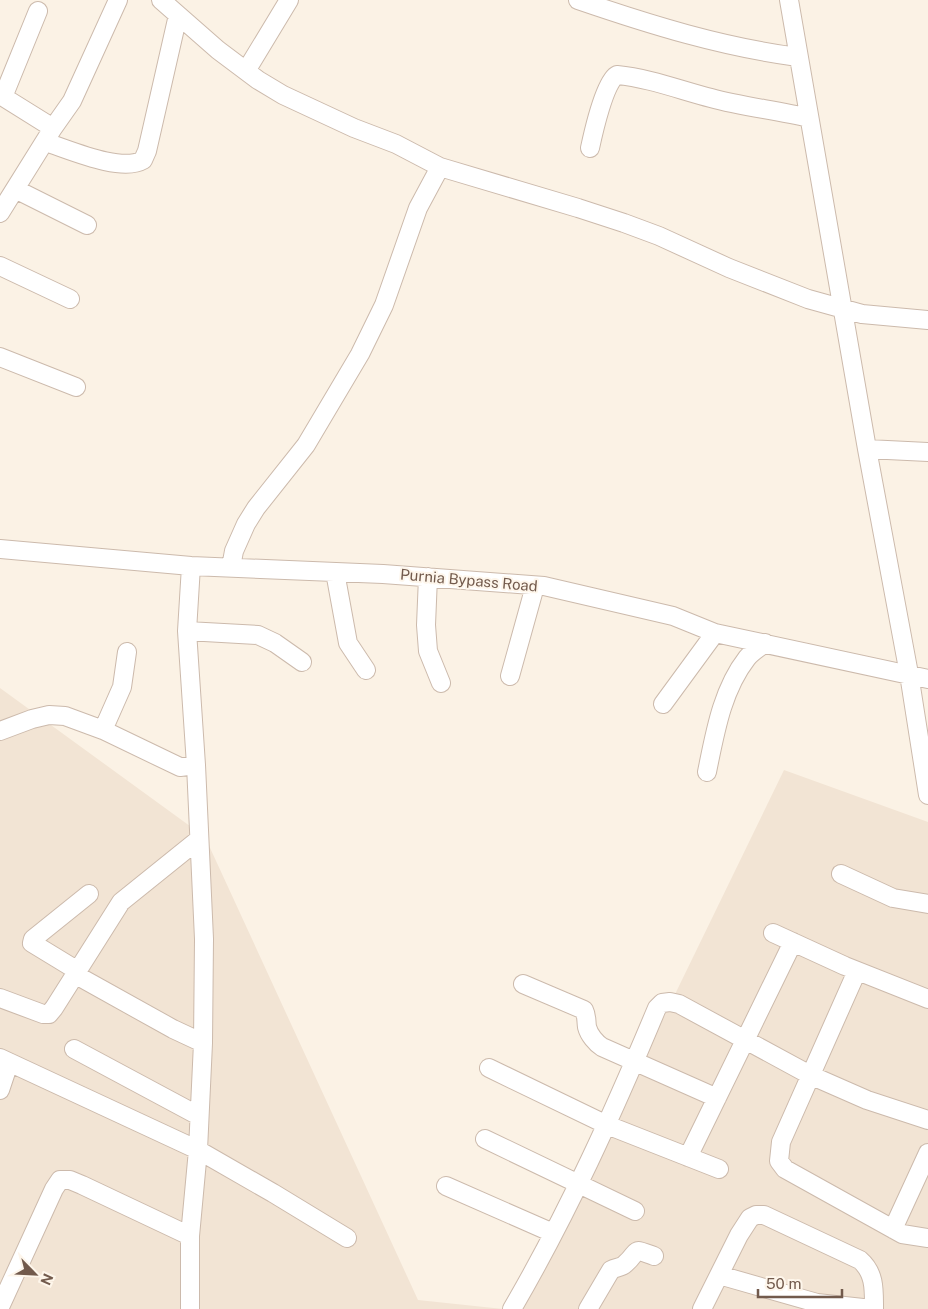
<svg xmlns="http://www.w3.org/2000/svg" width="928" height="1309" viewBox="0 0 928 1309" font-family="'Public Sans',sans-serif">
	<style>
		.residential { fill: #f2e4d4 }
		.lines { fill: none; stroke-linecap: round; stroke-linejoin: round }
		.minor-casing { stroke: #ccbaac; stroke-width: 20 }
		.minor { stroke: #fff; stroke-width: 18 }
		.labels { text-anchor: middle; dominant-baseline: central; stroke-width: 4; stroke-linejoin: round; paint-order: stroke }
		.street-label { font-size: 15px; fill: #725a4c; stroke: #fef6eb }
	</style>
	<rect width="100%" height="100%" fill="#fbf2e5"/>
	<path class="residential" d="M 0,688 L 205,837 L 418,1300 L 503,1309 L 0,1309 Z
		M 784,770 L 928,822 L 928,1309 L 522,1309 Z"/>
	<g class="lines">
		<defs>
			<path id="minor" d="M 161,0 L 218,50 L 258,80 L 283,95 L 354,128 L 396,144 L 440,167 L 578,208 L 624,223 L 659,236 L 729,268 L 808,299 L 862,314 L 928,320
				M 578,0 C 651,25 722,47 798,57
				M 789,0 L 867,449 L 909,674 L 928,795
				M 246,71 L 289,0
				M 0,95 L 53,128
				M 3,97 L 38,11
				M 45,142 C 68,149 121,173 143,160 L 147,151 L 178,15
				M 590,148 C 593,134 605,80 617,75 C 649,78 680,90 711,98 C 743,107 777,110 809,118
				M 15,189 L 87,225
				M 0,213 L 53,128 L 72,101 L 118,0
				M 0,266 L 70,299
				M 0,357 L 76,387
				M 867,449 L 928,452
				M 0,549 L 191,566 L 383,574 L 544,586 L 673,616 L 715,633 L 928,679
				M 231,567 L 234,551 L 246,524 L 256,508 L 306,445 L 360,354 L 384,305 L 418,208 L 440,167
				M 335,572 L 348,643 L 366,670
				M 428,577 L 426,625 L 428,651 L 441,683
				M 187,631 L 258,635 L 275,643 L 302,662
				M 510,676 L 535,586
				M 663,704 L 715,633
				M 103,730 L 122,687 L 127,652
				M 0,731 L 32,719 L 49,715 L 65,716 L 103,730 L 180,767 L 196,765
				M 707,772 C 715,733 722,690 747,658 C 752,652 759,648 765,643
				M 841,874 L 893,898 L 928,904
				M 773,933 L 845,966 L 928,999
				M 78,971 L 32,943 L 33,939 L 89,894
				M 857,971 L 781,1142 L 779,1161 L 785,1169 L 902,1234 L 928,1238
				M 76,975 L 173,1029 L 203,1043
				M 523,984 L 584,1010 C 587,1016 586,1020 587,1027 C 589,1035 596,1043 602,1047 L 717,1098
				M 0,998 L 43,1014 L 49,1014 L 54,1008 L 121,902 L 198,840
				M 74,1049 L 199,1116
				M 0,1058 L 198,1150 L 273,1193 L 347,1238
				M 489,1068 L 607,1125 L 719,1169
				M 0,1090 L 9,1063
				M 485,1139 L 635,1211
				M 688,1157 L 793,942
				M 446,1186 L 553,1233
				M 893,1229 L 928,1153
				M 719,1275 L 817,1303 L 872,1309
				M 0,1307 L 54,1189 L 60,1180 L 70,1180 L 82,1185 L 190,1236
				M 190,1309 L 190,1236 L 198,1150 L 203,1043 L 204,939 L 196,765 L 187,631 L 191,566
				M 512,1309 C 568,1213 614,1111 657,1008 L 662,1003 L 670,1002 L 679,1004 L 810,1075 L 867,1100 L 928,1120
				M 588,1309 L 611,1270 C 616,1267 621,1268 625,1264 C 641,1250 630,1247 654,1256
				M 702,1309 L 739,1235 L 750,1218 L 756,1215 L 764,1215 L 860,1260 C 875,1273 874,1290 874,1309"/>
		</defs>
		<use href="#minor" class="minor-casing"/>
		<use href="#minor" class="minor"/>
	</g>
	<g class="labels">
		<g class="street-label">
			<text transform="translate(469 580) rotate(5)">Purnia Bypass Road</text>
		</g>
	</g>
	<g transform="translate(35 1274) rotate(114)" stroke="#fef6eb" stroke-width="4" paint-order="stroke">
	<path d="M0-4L9 19L0 12L-9 19Z" fill="#725a4c"/>
	<text y="-8" font-size="14" font-weight="bold" text-anchor="middle" fill="#725a4c">N</text>
	</g>
	<path d="M758 1289v8h84v-8" fill="none" stroke="#725a4c" stroke-width="2.5"/>
	<text x="766" y="1289" font-size="15" fill="#725a4c" stroke="#fef6eb" stroke-width="4" paint-order="stroke">50 m</text>
</svg>
